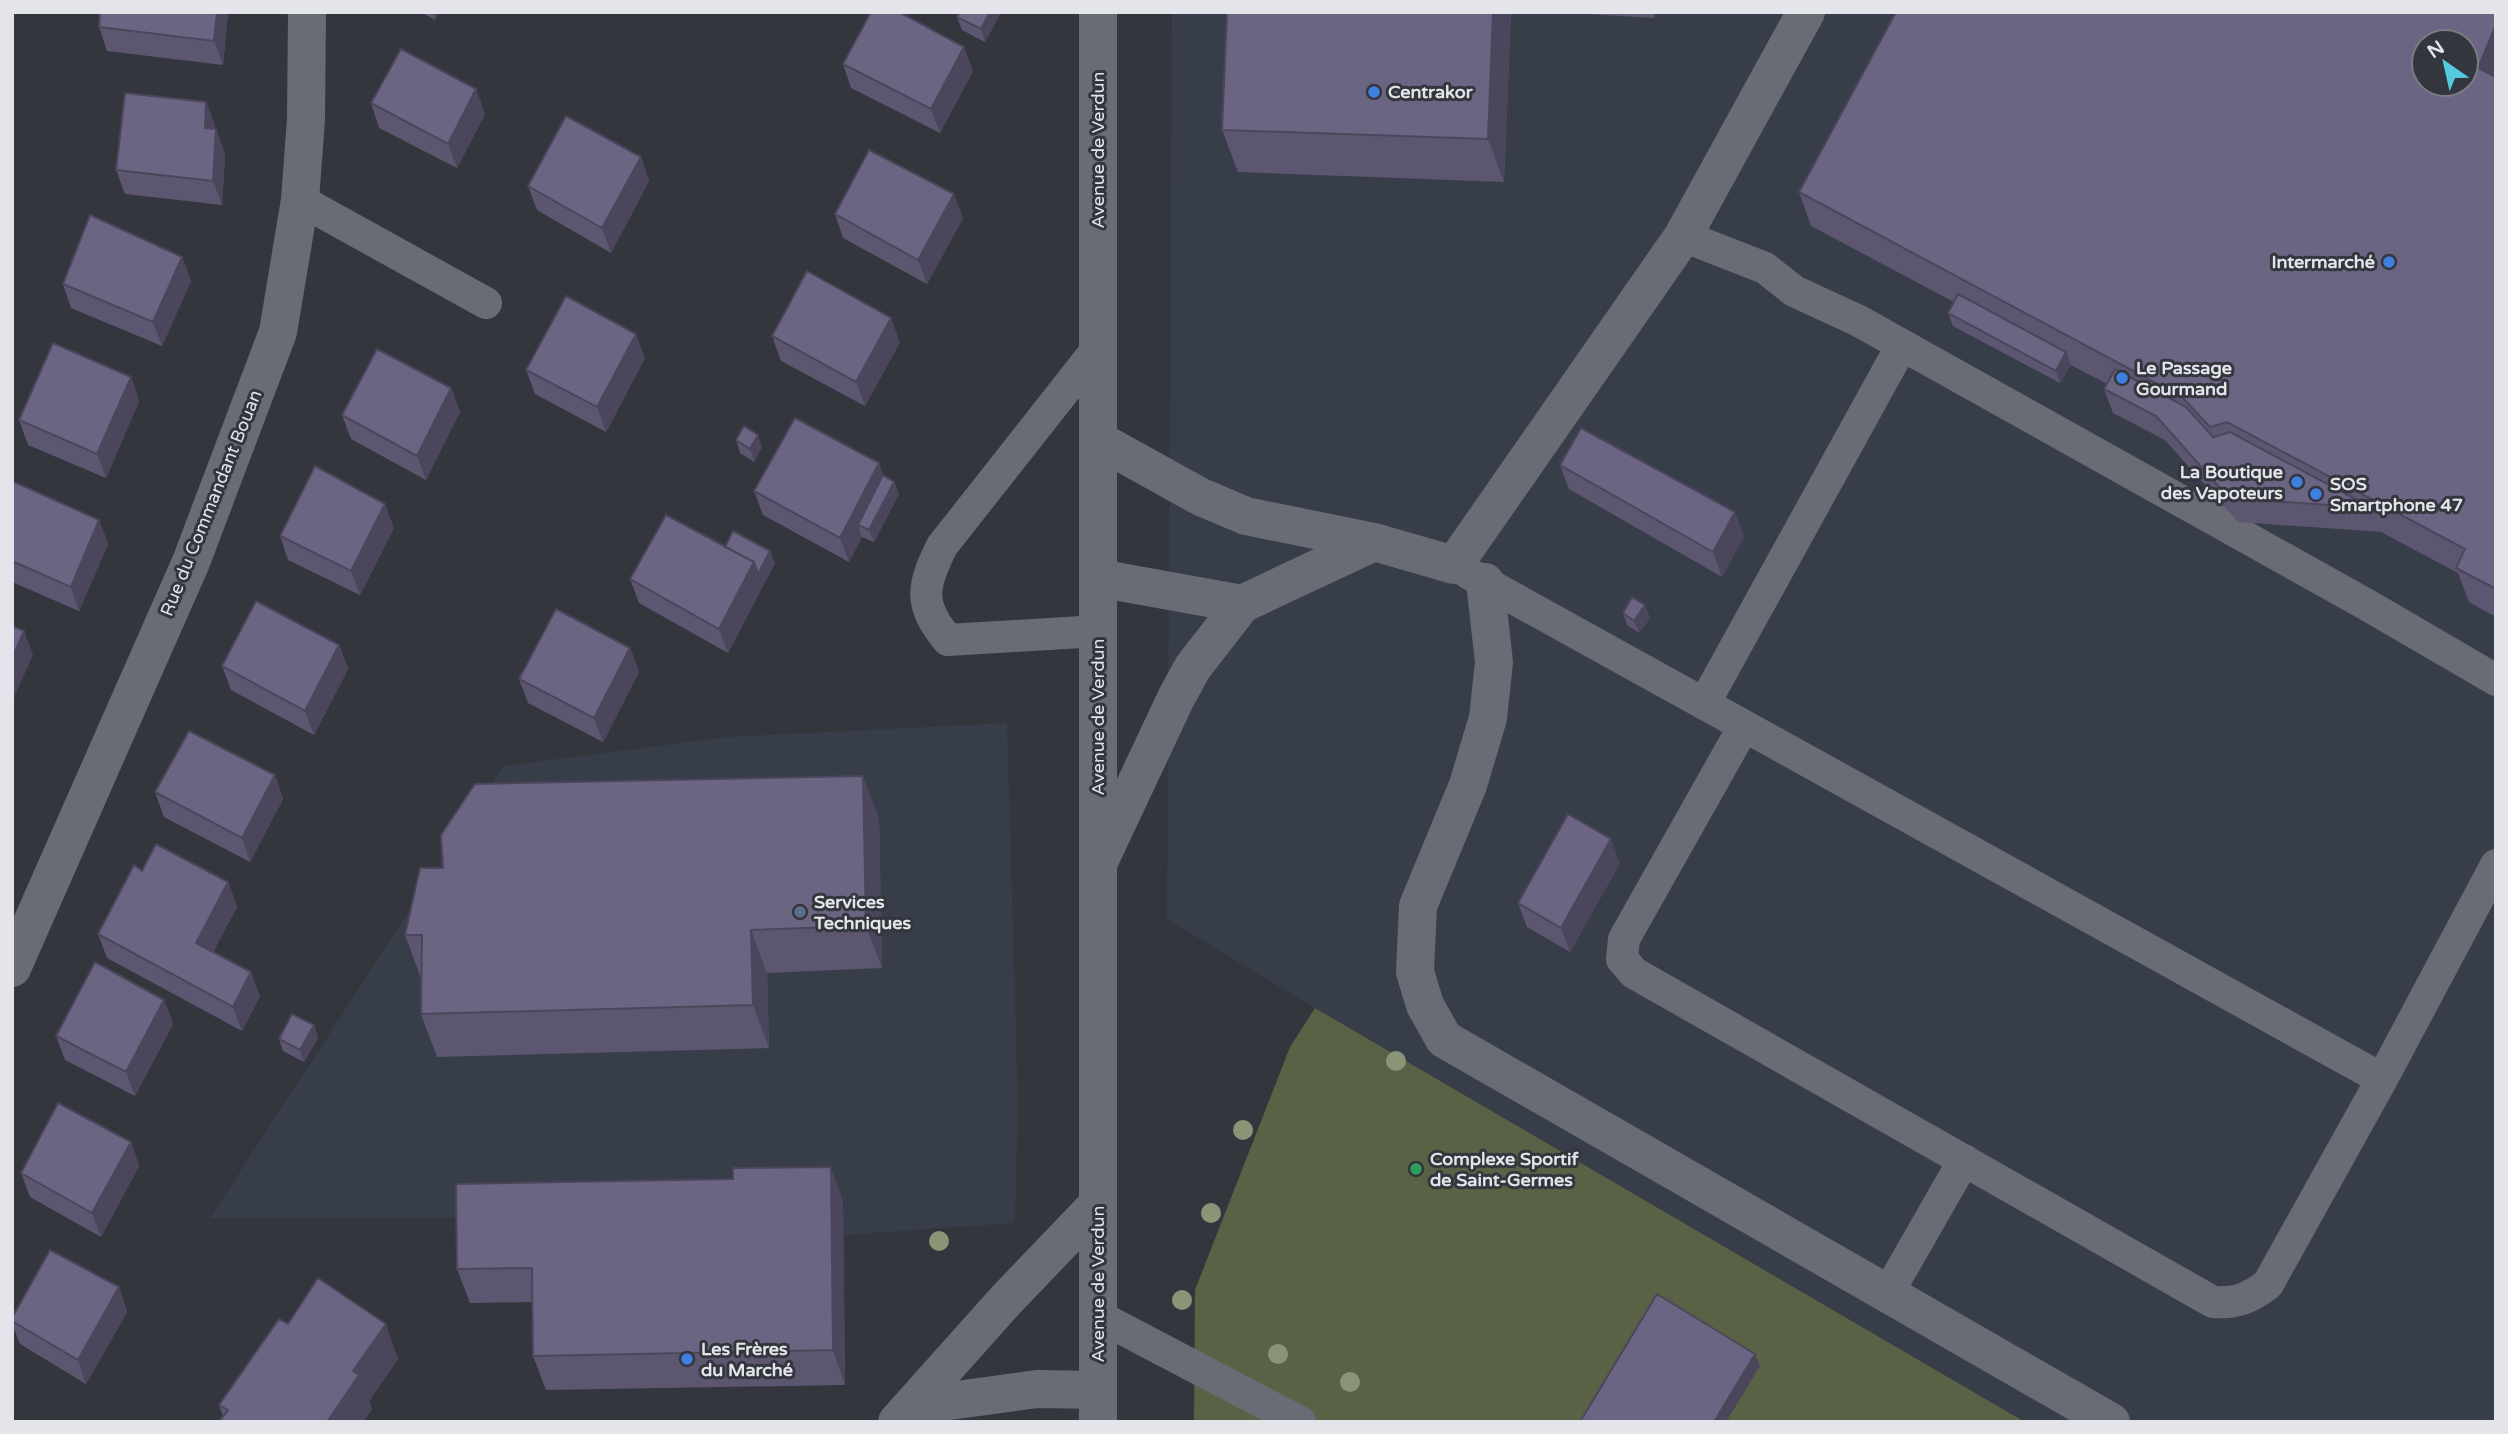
<svg xmlns="http://www.w3.org/2000/svg" width="2508" height="1434" viewBox="0 0 2508 1434" font-family="'Varela Round',sans-serif">
	<style>
		.built { fill: #383d4a; fill-rule: evenodd }
		.green { fill: #596244 }
		.lines { fill: none; stroke-linecap: round; stroke-linejoin: round }
		.service { stroke: #696c75; stroke-width: 32 }
		.minor { stroke: #696c75; stroke-width: 38 }
		.secondary { stroke: #696c75; stroke-width: 38 }
		.tree { fill: #8a9578 }
		.wall { fill: #5d5671 }
		.shaded-wall { fill: #4c465c }
		.building { fill: #6c6483; stroke: #4c465c; stroke-width: 2; fill-rule: evenodd }
		.shop-dot { fill: #3f7fe0; stroke: #33363d; stroke-width: 2.5 }
		.service-dot { fill: #5c6f8a; stroke: #33363d; stroke-width: 2.5 }
		.leisure-dot { fill: #2e9e5b; stroke: #33363d; stroke-width: 2.5 }
		.labels { text-anchor: middle; dominant-baseline: central; stroke-width: 6; stroke-linejoin: round; paint-order: stroke }
		.poi-label { font-size: 18px; font-weight: bold; fill: #e3e5ea; stroke: #33363d; text-anchor: start }
		.street-label { font-size: 18px; fill: #e3e5ea; stroke: #33363d }
	</style>
	<rect width="100%" height="100%" fill="#33363d"/>
	<path class="built" d="M 1172,12 L 2496,12 L 2496,1422 L 2025,1422 L 1315,1008 L 1167,919 ZM 2424,42 L 2466,42 L 2466,84 L 2424,84 Z
		M 1007,723 L 1018,1105 L 1015,1223 L 844,1235 L 843,1202 L 469,1218 L 210,1218 L 503,766 L 728,737 Z"/>
	<path class="green" d="M 1315,1008 L 2025,1422 L 1194,1422 L 1195,1290 L 1290,1047 Z"/>
	<g class="lines">
		<path class="service" d="M 300,200 L 486,303
			M 1683,236 L 1765,268 L 1794,291 L 1859,321 L 2369,606 L 2496,680
			M 1468,573 L 2382,1079
			M 1098,631 L 948,640 C 918,605 922,586 942,546 L 1098,348
			M 1704,704 L 1902,345
			M 1744,726 L 1624,939 L 1622,959 L 1634,973 L 2213,1302 C 2236,1304 2250,1298 2268,1284 L 2382,1079 L 2496,865
			M 1888,1293 L 1964,1160
			M 1098,1316 L 1300,1422"/>
		<path class="minor" d="M 1098,440 L 1201,497 L 1246,516 L 1374,542 L 1454,565 L 1683,236 L 1806,12
			M 1098,578 L 1242,604
			M 1485,582 L 1494,662 L 1488,718 L 1468,785 L 1418,906 L 1415,972 L 1425,1005 L 1444,1039 L 2111,1422
			M 1098,864 L 1176,698 L 1193,667 L 1242,604 L 1374,542
			M 12,968 L 191,562 L 278,332 L 300,200 L 306,119 L 307,12
			M 913,1406 L 1037,1389 L 1098,1390
			M 897,1422 L 1006,1300 L 1098,1204"/>
		<path class="secondary" d="M 1098,1422 L 1098,12"/>
	</g>
	<g class="tree">
		<circle cx="1396" cy="1061" r="10"/>
		<circle cx="1243" cy="1130" r="10"/>
		<circle cx="1211" cy="1213" r="10"/>
		<circle cx="939" cy="1241" r="10"/>
		<circle cx="1182" cy="1300" r="10"/>
		<circle cx="1278" cy="1354" r="10"/>
		<circle cx="1350" cy="1382" r="10"/>
	</g>
	<path class="wall" d="M 228,12 L 223,65 L 107,51 L 99,27 Z
		M 421,12 L 439,12 L 435,20 Z
		M 960,12 L 1001,12 L 985,42 L 962,30 L 957,17 Z
		M 1511,12 L 1504,182 L 1238,172 L 1222,130 Z
		M 1554,12 L 1655,12 L 1654,18 Z
		M 2496,12 L 2496,617 L 2469,602 L 2458,573 L 2381,532 L 2238,522 L 2165,440 L 2113,413 L 2104,389 L 2107,384 L 2071,365 L 2060,383 L 1953,326 L 1948,313 L 1954,302 L 1811,226 L 1799,192 Z
		M 843,64 L 973,71 L 940,133 L 851,88 Z
		M 476,89 L 485,114 L 457,168 L 379,128 L 371,103 Z
		M 206,102 L 215,126 L 215,129 L 225,153 L 222,205 L 125,194 L 116,170 Z
		M 641,157 L 649,181 L 611,253 L 537,210 L 528,186 Z
		M 835,214 L 963,218 L 927,284 L 843,238 Z
		M 182,257 L 191,281 L 162,346 L 71,308 L 63,284 Z
		M 772,336 L 900,342 L 865,406 L 781,361 Z
		M 645,358 L 606,432 L 535,394 L 526,370 Z
		M 131,377 L 139,401 L 106,478 L 28,445 L 19,420 Z
		M 451,388 L 460,412 L 426,480 L 351,439 L 342,415 Z
		M 736,440 L 762,447 L 754,462 L 740,453 Z
		M 1560,465 L 1744,536 L 1722,577 L 1569,489 Z
		M 883,475 L 894,482 L 899,494 L 874,542 L 862,537 L 849,562 L 763,515 L 754,491 Z
		M 12,481 L 99,520 L 108,544 L 79,611 L 12,582 Z
		M 394,528 L 360,595 L 288,560 L 280,536 Z
		M 725,547 L 775,563 L 728,653 L 639,603 L 630,579 Z
		M 1645,605 L 1650,618 L 1639,633 L 1627,625 L 1623,613 Z
		M 339,645 L 348,669 L 314,735 L 231,690 L 222,666 Z
		M 630,648 L 639,672 L 603,742 L 528,703 L 519,679 Z
		M 275,775 L 283,799 L 250,862 L 164,817 L 155,792 Z
		M 879,818 L 882,968 L 767,973 L 769,1048 L 437,1057 L 421,1014 L 422,978 L 421,978 L 405,935 L 443,868 Z
		M 1620,863 L 1570,952 L 1527,927 L 1518,903 Z
		M 142,871 L 228,882 L 237,907 L 213,952 L 260,996 L 242,1031 L 107,958 L 98,934 Z
		M 164,1000 L 173,1024 L 135,1096 L 65,1060 L 56,1036 Z
		M 314,1025 L 318,1038 L 304,1062 L 283,1051 L 279,1039 Z
		M 131,1142 L 139,1166 L 101,1237 L 30,1197 L 21,1173 Z
		M 843,1201 L 845,1385 L 546,1390 L 533,1356 L 533,1302 L 470,1303 L 457,1269 Z
		M 119,1287 L 127,1312 L 86,1384 L 20,1344 L 12,1324 L 12,1318 Z
		M 288,1324 L 398,1359 L 369,1401 L 372,1409 L 363,1422 L 219,1422 L 223,1416 L 219,1405 Z"/>
	<path class="shaded-wall" d="M 217,12 L 228,12 L 223,65 L 214,41 Z
		M 432,12 L 439,12 L 435,20 Z
		M 990,12 L 1001,12 L 985,42 L 981,29 Z
		M 1493,12 L 1511,12 L 1504,182 L 1488,139 Z
		M 2496,25 L 2496,89 L 2478,68 Z
		M 964,47 L 973,71 L 940,133 L 931,109 Z
		M 476,89 L 485,114 L 457,168 L 448,144 Z
		M 206,102 L 215,126 L 213,152 L 205,128 Z
		M 216,129 L 225,153 L 222,205 L 213,181 Z
		M 641,157 L 649,181 L 611,253 L 602,228 Z
		M 954,194 L 963,218 L 927,284 L 918,260 Z
		M 182,257 L 191,281 L 162,346 L 153,322 Z
		M 891,318 L 900,342 L 865,406 L 856,382 Z
		M 636,334 L 645,358 L 606,432 L 597,407 Z
		M 2066,352 L 2071,365 L 2060,383 L 2056,371 Z
		M 131,377 L 139,401 L 106,478 L 97,454 Z
		M 451,388 L 460,412 L 426,480 L 417,456 Z
		M 758,435 L 762,447 L 754,462 L 750,449 Z
		M 879,463 L 887,487 L 858,525 L 862,537 L 849,562 L 840,538 Z
		M 894,482 L 899,494 L 874,542 L 869,530 Z
		M 385,504 L 394,528 L 360,595 L 351,571 Z
		M 1735,512 L 1744,536 L 1722,577 L 1713,552 Z
		M 99,520 L 108,544 L 79,611 L 71,587 Z
		M 770,551 L 775,563 L 728,653 L 719,629 L 754,562 Z
		M 1645,605 L 1650,618 L 1639,633 L 1634,621 Z
		M 24,631 L 33,655 L 12,702 L 12,658 Z
		M 339,645 L 348,669 L 314,735 L 305,711 Z
		M 630,648 L 639,672 L 603,742 L 594,718 Z
		M 275,775 L 283,799 L 250,862 L 242,838 Z
		M 863,776 L 879,818 L 882,968 L 866,926 Z
		M 1611,839 L 1620,863 L 1570,952 L 1561,928 Z
		M 228,882 L 237,907 L 205,967 L 196,943 Z
		M 751,930 L 767,973 L 769,1048 L 753,1005 Z
		M 251,972 L 260,996 L 242,1031 L 233,1007 Z
		M 164,1000 L 173,1024 L 135,1096 L 126,1072 Z
		M 314,1025 L 318,1038 L 304,1062 L 300,1050 Z
		M 131,1142 L 139,1166 L 101,1237 L 92,1213 Z
		M 831,1167 L 843,1201 L 845,1385 L 833,1350 Z
		M 119,1287 L 127,1312 L 86,1384 L 78,1360 Z
		M 386,1324 L 398,1359 L 369,1401 L 372,1409 L 363,1422 L 327,1422 L 353,1371 Z
		M 1755,1354 L 1760,1366 L 1726,1422 L 1714,1422 Z"/>
	<path class="building" d="M 100,12 L 217,12 L 214,41 L 99,27 Z
		M 871,12 L 899,12 L 964,47 L 931,109 L 843,64 Z
		M 960,12 L 990,12 L 981,29 L 957,17 Z
		M 1227,12 L 1493,12 L 1488,139 L 1222,130 Z
		M 1896,12 L 2496,12 L 2496,25 L 2478,68 L 2496,77 L 2496,589 L 2456,568 L 2465,549 L 2227,422 L 2210,427 L 2182,397 L 1799,192 ZM 2424,42 L 2466,42 L 2466,84 L 2424,84 Z
		M 401,49 L 476,89 L 448,144 L 371,103 Z
		M 125,93 L 206,102 L 205,128 L 216,129 L 213,181 L 116,170 Z
		M 566,116 L 641,157 L 602,228 L 528,186 Z
		M 869,150 L 954,194 L 918,260 L 835,214 Z
		M 90,215 L 182,257 L 153,322 L 63,284 Z
		M 807,271 L 891,318 L 856,382 L 772,336 Z
		M 1958,294 L 2066,352 L 2056,371 L 1948,313 Z
		M 566,296 L 636,334 L 597,407 L 526,370 Z
		M 53,343 L 131,377 L 97,454 L 19,420 Z
		M 377,349 L 451,388 L 417,456 L 342,415 Z
		M 2115,369 L 2186,407 L 2213,437 L 2230,432 L 2372,508 L 2229,498 L 2156,416 L 2104,389 Z
		M 795,418 L 879,463 L 840,538 L 754,491 Z
		M 744,426 L 758,435 L 750,449 L 736,440 Z
		M 1581,428 L 1735,512 L 1713,552 L 1560,465 Z
		M 315,466 L 385,504 L 351,571 L 280,536 Z
		M 883,475 L 894,482 L 869,530 L 858,525 Z
		M 12,481 L 99,520 L 71,587 L 12,561 Z
		M 666,515 L 754,562 L 719,629 L 630,579 Z
		M 733,531 L 770,551 L 758,574 L 754,562 L 725,547 Z
		M 1632,597 L 1645,605 L 1634,621 L 1623,613 Z
		M 256,601 L 339,645 L 305,711 L 222,666 Z
		M 556,609 L 630,648 L 594,718 L 519,679 Z
		M 12,626 L 24,631 L 12,658 Z
		M 189,731 L 275,775 L 242,838 L 155,792 Z
		M 863,776 L 866,926 L 751,930 L 753,1005 L 421,1014 L 422,935 L 405,935 L 420,868 L 443,868 L 441,835 L 475,784 Z
		M 1568,814 L 1611,839 L 1561,928 L 1518,903 Z
		M 156,844 L 228,882 L 196,943 L 251,972 L 233,1007 L 98,934 L 134,865 L 142,871 Z
		M 95,962 L 164,1000 L 126,1072 L 56,1036 Z
		M 292,1014 L 314,1025 L 300,1050 L 279,1039 Z
		M 58,1103 L 131,1142 L 92,1213 L 21,1173 Z
		M 831,1167 L 833,1350 L 533,1356 L 532,1268 L 457,1269 L 456,1184 L 733,1179 L 733,1168 Z
		M 50,1250 L 119,1287 L 78,1360 L 12,1321 L 12,1318 Z
		M 318,1278 L 386,1324 L 353,1371 L 359,1375 L 327,1422 L 219,1422 L 228,1410 L 219,1405 L 279,1319 L 288,1324 Z
		M 1657,1294 L 1755,1354 L 1714,1422 L 1580,1422 Z"/>
	<g class="shop-dot">
		<circle cx="1374" cy="92" r="7"/>
		<circle cx="2389" cy="262" r="7"/>
		<circle cx="2122" cy="378" r="7"/>
		<circle cx="2297" cy="482" r="7"/>
		<circle cx="2316" cy="494" r="7"/>
		<circle cx="687" cy="1359" r="7"/>
	</g>
	<circle class="service-dot" cx="800" cy="912" r="7"/>
	<circle class="leisure-dot" cx="1416" cy="1169" r="7"/>
	<g class="labels">
		<g class="poi-label">
			<text x="1388" y="92">Centrakor</text>
			<text x="2375" y="262" text-anchor="end">Intermarché</text>
			<text x="2136" y="368">Le Passage<tspan x="2136" dy="21">Gourmand</tspan></text>
			<text x="2283" y="472" text-anchor="end">La Boutique<tspan x="2283" dy="21">des Vapoteurs</tspan></text>
			<text x="2330" y="484">SOS<tspan x="2330" dy="21">Smartphone 47</tspan></text>
			<text x="814" y="902">Services<tspan x="814" dy="21">Techniques</tspan></text>
			<text x="1430" y="1159">Complexe Sportif<tspan x="1430" dy="21">de Saint-Germes</tspan></text>
			<text x="701" y="1349">Les Frères<tspan x="701" dy="21">du Marché</tspan></text>
		</g>
		<g class="street-label">
			<text transform="translate(1098 150) rotate(-90)">Avenue de Verdun</text>
			<text transform="translate(211 503) rotate(-68)">Rue du Commandant Bouan</text>
			<text transform="translate(1098 717) rotate(-90)">Avenue de Verdun</text>
			<text transform="translate(1098 1284) rotate(-90)">Avenue de Verdun</text>
		</g>
	</g>
	<rect width="2508" height="1434" fill="none" stroke="#e3e5ea" stroke-width="28"/>
	<g transform="translate(2445 63) rotate(326)"><circle r="33" fill="#33363d" stroke="#797c82" stroke-width="2"/>
	<path d="M0-5L12 26L0 18L-12 26Z" fill="#55cadf"/>
	<text y="-10" font-size="19" font-weight="bold" text-anchor="middle" fill="#e3e5ea">N</text>
	</g>
</svg>
